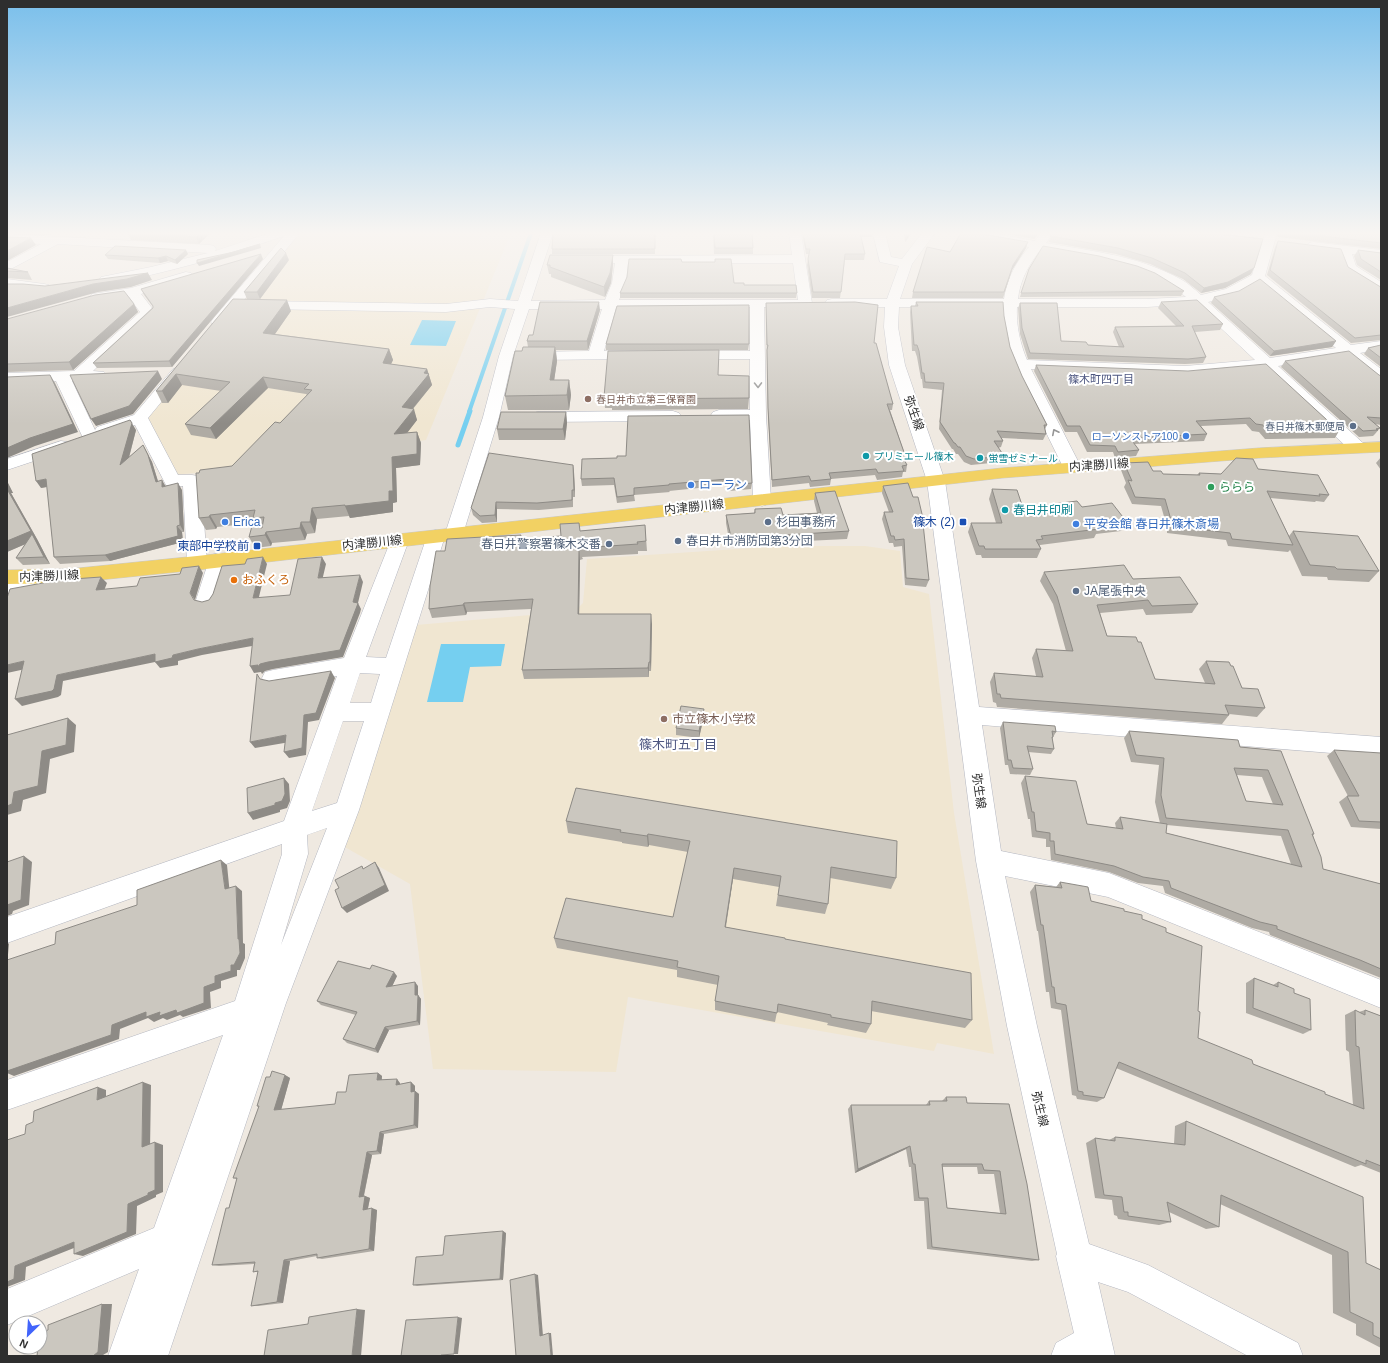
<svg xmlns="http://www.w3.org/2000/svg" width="1388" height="1363" viewBox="0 0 1388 1363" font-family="Helvetica,'Noto Sans JP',sans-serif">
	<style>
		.education { fill: #f0e6d1 }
		.water { fill: #75cff0 }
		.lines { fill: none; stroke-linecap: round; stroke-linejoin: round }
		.stream-far1 { stroke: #75cff0; stroke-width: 4 }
		.stream { stroke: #75cff0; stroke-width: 5 }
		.minor-casing { stroke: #b4b7c1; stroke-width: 1 }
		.major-casing { stroke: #c9c9c9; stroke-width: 1 }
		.minor { fill: #fff; fill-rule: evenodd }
		.major { fill: #f2d163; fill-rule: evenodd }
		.wall { fill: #afaba4; fill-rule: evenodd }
		.shaded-wall { fill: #8e8b86 }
		.building { fill: #cbc7bf; stroke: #8e8b86; fill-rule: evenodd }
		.oneway { stroke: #969696 }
		.education-dot { fill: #8d6e63; stroke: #fff; stroke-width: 1.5 }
		.service-dot { fill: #5c6f8a; stroke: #fff; stroke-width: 1.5 }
		.shop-dot { fill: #3f7fe0; stroke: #fff; stroke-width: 1.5 }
		.culture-dot { fill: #0f9aa8; stroke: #fff; stroke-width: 1.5 }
		.leisure-dot { fill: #2e9e5b; stroke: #fff; stroke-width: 1.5 }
		.transit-dot { fill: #1a4fb4; stroke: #fff; stroke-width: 1.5 }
		.food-dot { fill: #e8710a; stroke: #fff; stroke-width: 1.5 }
		.labels { text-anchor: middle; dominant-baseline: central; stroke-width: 4; stroke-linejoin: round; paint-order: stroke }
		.far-education-label { font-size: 10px; fill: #785e54; stroke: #fff; text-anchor: start }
		.far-service-label { font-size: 10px; fill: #4e5e75; stroke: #fff; text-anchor: end }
		.far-shop-label { font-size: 10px; fill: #366cbe; stroke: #fff; text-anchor: end }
		.far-culture-label { font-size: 10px; fill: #0d838f; stroke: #fff; text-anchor: start }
		.far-neighbourhood-label { font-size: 11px; fill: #4d5680; stroke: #fff }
		.street-label { font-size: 12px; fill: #2e2e2e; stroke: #fff }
		.shop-label { font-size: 12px; fill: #366cbe; stroke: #fff; text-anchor: start }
		.leisure-label { font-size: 12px; fill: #27864d; stroke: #fff; text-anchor: start }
		.culture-label { font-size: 12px; fill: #0d838f; stroke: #fff; text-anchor: start }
		.service-label { font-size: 12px; fill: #4e5e75; stroke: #fff; text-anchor: start }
		.transit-label { font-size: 12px; fill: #164399; stroke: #fff; text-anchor: end }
		.food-label { font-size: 12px; fill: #c56008; stroke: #fff; text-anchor: start }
		.education-label { font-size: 12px; fill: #785e54; stroke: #fff; text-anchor: start }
		.neighbourhood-label { font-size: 13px; fill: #4d5680; stroke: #fff }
	</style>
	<rect width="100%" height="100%" fill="#efe9e1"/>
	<path class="education" d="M 297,233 L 483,233 L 479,240 L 508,240 L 426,440 L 208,472 L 171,475 L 144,420 Z
		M 784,546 L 865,546 L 900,551 L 903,587 L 929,594 L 954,813 L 994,1054 L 937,1043 L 934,1051 L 628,997 L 616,1072 L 433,1069 L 410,884 L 343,846 L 416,625 L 575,611 L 583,603 L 587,559 Z"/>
	<path class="water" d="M 422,320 L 456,321 L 446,346 L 410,345 Z
		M 441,644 L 505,644 L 501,666 L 470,667 L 463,702 L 427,702 Z"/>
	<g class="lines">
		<path class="stream-far1" d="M 469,412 L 531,233"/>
		<path class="stream" d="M 458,445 L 470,411"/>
		<defs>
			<path id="minor" d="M 270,233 L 297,233 L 298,235 L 223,325 L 218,326 L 213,325 L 211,322 L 213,319 L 284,236 C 226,256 167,273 106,284 L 101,283 L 99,280 L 101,277 L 151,267 L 208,253 L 58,244 L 7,271 L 7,262 L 41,244 L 7,242 L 7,234 L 210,245 L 214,246 L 216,249 L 215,251 Z
				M 541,233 L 553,233 L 531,301 L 605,300 L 612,283 L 615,263 L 583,263 L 578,262 L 577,259 L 578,256 L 792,255 L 789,233 L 801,233 L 812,303 L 810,306 L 805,307 L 800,306 L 764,307 L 766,415 L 771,500 L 768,504 L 762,506 L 756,504 L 753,500 L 750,420 L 719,420 L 713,418 L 711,415 L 713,412 L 719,410 L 750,410 L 750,359 L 689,359 L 684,358 L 682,355 L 684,352 L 689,351 L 750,351 L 750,307 L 616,308 L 604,351 L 638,351 L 643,352 L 645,355 L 643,358 L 638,359 L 527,360 L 522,359 L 520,356 L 522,353 L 527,352 L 589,351 L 602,309 L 529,309 L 513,356 L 499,417 L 463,534 L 461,538 L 454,540 L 447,538 L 445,534 L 483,417 L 499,356 L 515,309 L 490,307 L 446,312 L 260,309 L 255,308 L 253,305 L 255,302 L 260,301 L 446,304 L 490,299 L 518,301 ZM 628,263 L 793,263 L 798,300 L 619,300 L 626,283 Z
				M 873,233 L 885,233 L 891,257 L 902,259 L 922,233 L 935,233 L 912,264 L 900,299 L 1004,299 C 1007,279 1016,262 1029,247 L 973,237 L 969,236 L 967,233 L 993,233 L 1035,241 L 1041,233 L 1049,233 L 1051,236 L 1046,243 C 1092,251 1140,256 1182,280 C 1189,284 1195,290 1201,295 L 1226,289 L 1252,275 L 1265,233 L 1277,233 L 1265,276 L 1351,345 L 1381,341 L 1381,349 L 1360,353 L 1381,369 L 1381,382 L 1376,380 L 1345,355 L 1278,366 L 1363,443 L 1365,447 L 1363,451 L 1357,452 L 1351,451 L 1263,368 L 1185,376 L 1031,369 L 1081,467 L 1078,471 L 1072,472 L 1066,471 L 1063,467 C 1053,447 1043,426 1033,406 C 1018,375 1000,342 1003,307 L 899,307 L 898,327 L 905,365 L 945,481 L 979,707 L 1381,737 L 1381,757 L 982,725 L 1001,851 L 1109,873 L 1381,980 L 1381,1008 L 1108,897 L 1005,876 L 1037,1026 L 1089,1244 L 1148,1265 L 1298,1343 L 1303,1356 L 1248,1356 L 1128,1292 L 1098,1282 L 1115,1356 L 1051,1356 L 1056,1343 L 1074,1333 L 1056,1256 L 1057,1254 L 1007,1026 L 976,861 L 927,481 L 889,365 L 884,327 L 885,307 L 832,307 L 827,306 L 825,303 L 827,300 L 832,299 L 887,299 L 899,266 L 880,262 ZM 1041,249 C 1090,258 1146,262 1186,297 L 1147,299 L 1018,299 C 1020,280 1029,264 1041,249 ZM 1257,283 L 1336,348 L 1270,358 L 1208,302 L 1236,295 ZM 1195,304 L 1255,360 L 1185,366 L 1027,360 C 1020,343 1016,325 1017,307 L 1147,307 Z
				M 1313,242 L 1381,250 L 1381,258 L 1352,254 L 1356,266 L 1381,282 L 1381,292 L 1376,291 L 1345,271 L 1339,253 L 1309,249 L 1307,246 L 1309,243 Z
				M 186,272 L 191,273 L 193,276 L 191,279 L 141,294 L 155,312 L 93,371 L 104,372 L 107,375 L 104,378 L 72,381 L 95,430 L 97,427 L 134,415 L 173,369 L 178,367 L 183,369 L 186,372 L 148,418 L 178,475 L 192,475 L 198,476 L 201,480 L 207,563 L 204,568 L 197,570 L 190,568 L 187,563 L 183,486 L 172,486 L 166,485 L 135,425 C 124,429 109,438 98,435 L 96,440 L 90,441 L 84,440 L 56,381 L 7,383 L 7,373 L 74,371 L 140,312 L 129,297 L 97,301 L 92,300 L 90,297 L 92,294 L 131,288 Z
				M 7,279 L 44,284 L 49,285 L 51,288 L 49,291 L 44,292 L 7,287 Z
				M 673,411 L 679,413 L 681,416 L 679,419 L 673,421 L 537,422 L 531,420 L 529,417 L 531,414 L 537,412 Z
				M 61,441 L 67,442 L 69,446 L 67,450 L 7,470 L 7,459 Z
				M 436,530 L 443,532 L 445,536 L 359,810 L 286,1003 L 168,1356 L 108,1356 L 139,1269 L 7,1325 L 7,1289 L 154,1228 L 223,1035 L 7,1110 L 7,1080 L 235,1001 L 282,854 L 282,844 L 7,943 L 7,917 L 284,821 L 337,676 L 273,686 L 265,684 L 262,678 L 265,672 L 273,670 L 344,658 L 391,540 L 393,536 L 400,534 L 407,536 L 409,540 L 366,657 L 386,658 L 427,536 L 429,532 ZM 360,673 L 380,674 L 371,703 L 350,703 ZM 343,721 L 364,721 L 337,803 L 312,811 ZM 327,828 L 281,945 L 308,854 L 307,835 Z
				M 219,553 L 226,555 L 229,560 L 216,600 L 213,605 L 206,607 L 199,605 L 196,600 L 209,560 L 212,555 Z
				M 62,570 L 69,572 L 72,577 L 69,582 L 7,596 L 7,582 Z"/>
			<path id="major" d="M 1381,442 L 1381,452 L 1259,458 L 1002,478 L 197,570 L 69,583 L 7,584 L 7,570 L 69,569 L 197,556 L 1002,468 L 1259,448 Z"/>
		</defs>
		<use href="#minor" class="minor-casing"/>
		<use href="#major" class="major-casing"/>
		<use href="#minor" class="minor"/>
		<use href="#major" class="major"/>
	</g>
	<path class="wall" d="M 9,233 L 54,233 L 50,235 Z
		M 128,233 L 210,233 L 199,244 L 131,240 Z
		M 655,233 L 655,254 L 552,254 L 552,249 Z
		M 713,233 L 752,233 L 753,248 L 753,254 L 714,254 Z
		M 802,233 L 873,233 L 872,237 L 861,237 L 865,254 L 864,260 L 845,260 L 840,298 L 812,298 L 807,265 L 809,254 L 806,254 Z
		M 904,233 L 912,233 L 905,242 Z
		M 1001,233 L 1039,233 L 1034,239 Z
		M 1050,233 L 1210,233 L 1251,274 L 1225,288 L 1201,293 L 1183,279 L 1150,264 L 1116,254 L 1049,242 L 1051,235 Z
		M 1251,233 L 1264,233 L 1263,234 Z
		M 1277,233 L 1381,233 L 1381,249 L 1278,237 Z
		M 1278,241 L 1348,267 L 1379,286 L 1381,287 L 1381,340 L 1351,343 L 1267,275 L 1275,247 Z
		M 1026,248 L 1012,270 L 1003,298 L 912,298 L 913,292 L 950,252 Z
		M 1358,250 L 1381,253 L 1381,280 L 1357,265 L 1354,256 Z
		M 188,254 L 177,264 L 168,261 L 160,263 L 108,259 L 105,255 Z
		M 613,255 L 613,264 L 611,283 L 605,297 L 551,277 L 551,274 L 549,274 L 547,265 Z
		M 263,259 L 172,367 L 97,368 L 93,363 L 153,307 L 144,295 L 141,289 Z
		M 289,260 L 260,299 L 247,299 L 244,292 Z
		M 682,262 L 734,283 L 744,285 L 797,293 L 796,298 L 620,298 L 620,293 Z
		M 7,268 L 28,272 L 32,280 L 7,278 Z
		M 1029,269 L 1184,291 L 1181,296 L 1020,297 Z
		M 1214,297 L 1336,341 L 1332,347 L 1270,356 L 1211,303 Z
		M 233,299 L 291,311 L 275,334 L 389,349 L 393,360 L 391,364 L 427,369 L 432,385 L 413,409 L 417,420 L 407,433 L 417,432 L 421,443 L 420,465 L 396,468 L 397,502 L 393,503 L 393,512 L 350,518 L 349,516 L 317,519 L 315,533 L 307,534 L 305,540 L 272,543 L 271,546 L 255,548 L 249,537 L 258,527 L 256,523 L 217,527 L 216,529 L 206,530 L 199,518 L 232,466 L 280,423 L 307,395 L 306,394 L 268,388 L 216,439 L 191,435 L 185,424 L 221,391 L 182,385 L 168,403 L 162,403 L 156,391 Z
		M 916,302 L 1004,316 L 1010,347 L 1022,376 L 1047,425 L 1045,429 L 1046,434 L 1043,440 L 1002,438 L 1003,441 L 1001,447 L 998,448 L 1004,456 L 1001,462 L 971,465 L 964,462 L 958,454 L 956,454 L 953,449 L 952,449 L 939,429 L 942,390 L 923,388 L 922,379 L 921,379 L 917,357 L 915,351 L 912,351 L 910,312 L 911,306 L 915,306 Z
		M 1161,302 L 1223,324 L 1220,330 L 1195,332 L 1206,357 L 1203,363 L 1185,364 L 1028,359 L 1020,334 L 1018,308 L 1020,303 L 1061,341 L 1088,345 L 1119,347 L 1113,332 L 1115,327 L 1176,326 L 1158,308 Z
		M 766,303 L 874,343 L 893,404 L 892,410 L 890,410 L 905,455 L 904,460 L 907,465 L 906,472 L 903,472 L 902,477 L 877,480 L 875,475 L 831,479 L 830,485 L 810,487 L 809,483 L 772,487 L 768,415 L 766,309 Z
		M 134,304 L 138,312 L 73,370 L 7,372 L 7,319 Z
		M 600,310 L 588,350 L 556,350 L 557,361 L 554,380 L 569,380 L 571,395 L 569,410 L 508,410 L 505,396 L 522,351 L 528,347 L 527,341 L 533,335 Z
		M 606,344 L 749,344 L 748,350 L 606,350 Z
		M 1381,345 L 1381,367 L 1364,354 L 1368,348 Z
		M 1285,361 L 1381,376 L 1381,425 L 1375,424 L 1380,428 L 1375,434 L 1373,436 L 1359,437 L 1281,367 Z
		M 1036,365 L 1339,431 L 1335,438 L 1265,439 L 1259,432 L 1252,431 L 1246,424 L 1201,426 L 1207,434 L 1204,441 L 1134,444 L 1139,450 L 1136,456 L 1115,458 L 1113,452 L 1087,452 L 1077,432 L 1065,432 L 1034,371 Z
		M 718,375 L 749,398 L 748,409 L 612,410 L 612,408 L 605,408 L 604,397 Z
		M 566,412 L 567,423 L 565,440 L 499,440 L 497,429 Z
		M 136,430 L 129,458 L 143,445 L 152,462 L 158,481 L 166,486 L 182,490 L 184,532 L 182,532 L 183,542 L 110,561 L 60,564 L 54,557 L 47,487 L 41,488 Z
		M 1381,457 L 1381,470 L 1376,463 Z
		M 617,458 L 752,483 L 751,489 L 729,491 L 728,485 L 669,491 L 670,492 L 634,495 L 635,501 L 617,503 L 614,485 L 582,486 L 581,479 Z
		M 1124,463 L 1163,474 L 1197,475 L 1199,473 L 1221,474 L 1258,469 L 1329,495 L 1324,502 L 1316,501 L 1315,502 L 1270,498 L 1289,536 L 1293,531 L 1379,571 L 1369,582 L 1328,580 L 1327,577 L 1302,576 L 1290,550 L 1288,552 L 1228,546 L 1226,540 L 1167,533 L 1167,527 L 1161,506 L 1132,504 L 1124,487 L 1126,483 L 1121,470 Z
		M 573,465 L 574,472 L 575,497 L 573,497 L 573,507 L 539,510 L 497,509 L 497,522 L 482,523 L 473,515 L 471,508 Z
		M 7,481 L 13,493 L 11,493 L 37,539 L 50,564 L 23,565 L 16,558 L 25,544 L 7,552 Z
		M 883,486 L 929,580 L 926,587 L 905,585 L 902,546 L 894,547 L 893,543 L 889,543 L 882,519 L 884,512 L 889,512 L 882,493 Z
		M 992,489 L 1023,508 L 1082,507 L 1126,521 L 1121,531 L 1096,534 L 1094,538 L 1040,545 L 1040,546 L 1041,549 L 1037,558 L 982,558 L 981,555 L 976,555 L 968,532 L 971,523 L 996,523 L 989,499 Z
		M 815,493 L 849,531 L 847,539 L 785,542 L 785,545 L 758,546 L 757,543 L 730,545 L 726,523 L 726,515 L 754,513 L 755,509 L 783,515 L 817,513 L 814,501 Z
		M 645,525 L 647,551 L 638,551 L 638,554 L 582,557 L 583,559 L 580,560 L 579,614 L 652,624 L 651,671 L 649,671 L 649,677 L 524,679 L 522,670 L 531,609 L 467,612 L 466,615 L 432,618 L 429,609 L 521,535 L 521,539 L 561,536 L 580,531 Z
		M 1044,572 L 1133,579 L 1198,604 L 1192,613 L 1146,615 L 1143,609 L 1100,613 L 1107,636 L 1138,642 L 1155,679 L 1205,683 L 1199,669 L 1206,661 L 1231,666 L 1242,688 L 1265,708 L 1257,717 L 1229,714 L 1229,715 L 1222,724 L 997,707 L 996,703 L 993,702 L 990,682 L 994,673 L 1036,676 L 1032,658 L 1036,649 L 1066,651 L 1053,604 L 1040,581 Z
		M 704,709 L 704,716 L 699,738 L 676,735 L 676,728 Z
		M 1003,722 L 1056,732 L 1052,739 L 1054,749 L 1051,754 L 1028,752 L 1033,769 L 1030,775 L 1010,774 L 1008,765 L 1005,765 L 1000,728 Z
		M 1129,731 L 1240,747 L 1281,751 L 1314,834 L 1313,835 L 1323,869 L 1381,884 L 1381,978 L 1351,966 L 1270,935 L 1269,932 L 1252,928 L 1165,893 L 1163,886 L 1138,883 L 1109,872 L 1051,860 L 1050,847 L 1046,847 L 1046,839 L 1032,837 L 1030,819 L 1028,819 L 1021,783 L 1025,776 L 1087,824 L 1116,828 L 1115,823 L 1120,817 L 1160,823 L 1155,802 L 1159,765 L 1131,762 L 1124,738 ZM 1237,775 L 1262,777 L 1273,804 L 1246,801 ZM 1167,825 L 1281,836 L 1291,864 L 1166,833 Z
		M 1334,750 L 1381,754 L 1381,829 L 1351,827 L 1339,802 L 1347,796 L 1348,796 L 1327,756 Z
		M 576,788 L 896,878 L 891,889 L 830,878 L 828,904 L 825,914 L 776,906 L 779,887 L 733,879 L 726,927 L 785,939 L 972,1020 L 965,1028 L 871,1011 L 871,1024 L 866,1033 L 827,1025 L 828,1023 L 777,1012 L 775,1022 L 715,1010 L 715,1001 L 718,985 L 677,977 L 677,970 L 557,948 L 554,938 L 673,917 L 688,852 L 649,845 L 648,847 L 622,843 L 622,842 L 568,833 L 566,821 Z
		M 1060,882 L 1091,901 L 1124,911 L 1166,932 L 1198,1011 L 1198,1038 L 1253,1064 L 1325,1094 L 1353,1105 L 1349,1052 L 1346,1050 L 1345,1015 L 1355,1010 L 1359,1012 L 1365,1010 L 1381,1016 L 1381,1173 L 1361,1165 L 1355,1167 L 1116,1068 L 1104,1098 L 1097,1102 L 1077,1099 L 1076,1096 L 1072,1095 L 1061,1010 L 1051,1008 L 1049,992 L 1046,992 L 1038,931 L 1037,931 L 1030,892 L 1035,885 L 1056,887 Z
		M 397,976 L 392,986 L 418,986 L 418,995 L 421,999 L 420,1025 L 389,1030 L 378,1053 L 347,1043 L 343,1039 L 356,1015 L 321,1005 L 317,1001 Z
		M 1254,978 L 1273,985 L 1278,982 L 1294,993 L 1311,1030 L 1303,1034 L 1246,1013 L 1246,983 Z
		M 378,1073 L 382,1076 L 382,1080 L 400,1083 L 400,1084 L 411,1082 L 415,1086 L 415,1091 L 419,1094 L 418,1128 L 384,1134 L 381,1154 L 372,1155 L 364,1196 L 365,1196 L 370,1198 L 368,1209 L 377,1210 L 374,1251 L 322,1259 L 317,1258 L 317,1256 L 290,1261 L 283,1303 L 258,1306 L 251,1306 L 258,1272 L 253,1272 L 254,1264 L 219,1266 L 212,1265 L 237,1179 L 233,1178 L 259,1107 L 257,1106 L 270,1077 L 285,1075 L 290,1078 L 281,1110 L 335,1104 L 346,1092 Z
		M 946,1097 L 967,1103 L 1009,1104 L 1039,1260 L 1032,1261 L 927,1249 L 924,1201 L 914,1201 L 911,1167 L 909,1167 L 906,1149 L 855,1173 L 848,1109 L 851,1105 L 926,1105 L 929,1101 L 942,1101 ZM 942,1167 L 977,1167 L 978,1174 L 994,1174 L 1000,1213 L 947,1208 Z
		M 1186,1121 L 1366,1263 L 1381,1270 L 1381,1348 L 1356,1335 L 1356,1324 L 1333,1313 L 1332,1255 L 1220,1204 L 1219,1227 L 1206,1229 L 1169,1212 L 1171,1222 L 1159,1225 L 1118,1219 L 1117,1216 L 1114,1215 L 1112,1200 L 1095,1198 L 1086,1143 L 1095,1138 L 1109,1140 L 1115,1137 L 1174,1144 L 1175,1126 Z
		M 506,1233 L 503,1280 L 417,1286 L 413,1285 L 443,1255 Z"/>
	<path class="shaded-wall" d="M 200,233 L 210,233 L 199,244 L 196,237 Z
		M 909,233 L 912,233 L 905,242 L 906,236 Z
		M 1037,233 L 1039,233 L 1034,239 L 1036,234 Z
		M 31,238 L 36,245 L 7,261 L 7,251 Z
		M 1028,242 L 1026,248 L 1012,270 L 1003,298 L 1013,265 Z
		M 260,244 L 261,248 L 199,266 L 197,263 Z
		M 186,250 L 188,254 L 177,264 L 175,260 Z
		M 286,253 L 289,260 L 260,299 L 257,292 Z
		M 261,254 L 263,259 L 172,367 L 169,361 Z
		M 613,255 L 613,264 L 611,283 L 605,297 L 604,287 Z
		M 166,256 L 168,261 L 160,263 L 158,258 Z
		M 1254,268 L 1251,274 L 1225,288 L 1201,293 L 1204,288 Z
		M 148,273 L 152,280 L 131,287 L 98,292 L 7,317 L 7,308 L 93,284 Z
		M 287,300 L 291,311 L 268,344 L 263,333 Z
		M 599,302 L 600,310 L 588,350 L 587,341 Z
		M 134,304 L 138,312 L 73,370 L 69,362 Z
		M 1336,341 L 1332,347 L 1270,356 L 1274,351 Z
		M 555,347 L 557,361 L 552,395 L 550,380 Z
		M 389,349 L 393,360 L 386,374 L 383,363 Z
		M 427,369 L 432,385 L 405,418 L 402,407 L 424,373 Z
		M 158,371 L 162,379 L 133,414 L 96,426 L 91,419 Z
		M 176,374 L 182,385 L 168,403 L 162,391 Z
		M 50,375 L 55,383 L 78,432 L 35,446 L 7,458 L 7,448 Z
		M 263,377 L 268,388 L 216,439 L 210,428 Z
		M 569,380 L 571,395 L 569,410 L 567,395 Z
		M 414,409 L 417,420 L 397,446 L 394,434 Z
		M 566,412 L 567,423 L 565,440 L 563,429 Z
		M 130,420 L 136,430 L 125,472 L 120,465 Z
		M 417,432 L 421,443 L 420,465 L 396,468 L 397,502 L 393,503 L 393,512 L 350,518 L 345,506 L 392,457 Z
		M 143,445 L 152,462 L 160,488 L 156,482 Z
		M 573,465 L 574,472 L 575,497 L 574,490 Z
		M 46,479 L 51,486 L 41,488 L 36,481 Z
		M 162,480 L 166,487 L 162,487 Z
		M 7,481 L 13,493 L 11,493 L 37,539 L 50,564 L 44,557 L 35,540 L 7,552 Z
		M 178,483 L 182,490 L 184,532 L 180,525 Z
		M 496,502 L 497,509 L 497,522 L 495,515 Z
		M 312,508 L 317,519 L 315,533 L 310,522 Z
		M 210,515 L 217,527 L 216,529 L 209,517 Z
		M 301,522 L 307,534 L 305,540 L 300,528 Z
		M 177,526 L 182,532 L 183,542 L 110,561 L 105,555 Z
		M 266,532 L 272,543 L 271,546 L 265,535 Z
		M 579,550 L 580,560 L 579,623 L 578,614 Z
		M 263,557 L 267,564 L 257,605 L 253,598 Z
		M 322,557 L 326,564 L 321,585 L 318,578 Z
		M 199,566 L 203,573 L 195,600 L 199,606 L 190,593 Z
		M 360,575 L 363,582 L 358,603 L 361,609 L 360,613 L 343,657 L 273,669 L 265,671 L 262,674 L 261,672 L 254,673 L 250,666 L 260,664 L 353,602 Z
		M 101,577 L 107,583 L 102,596 L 96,590 Z
		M 464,603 L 467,612 L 466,615 L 463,605 Z
		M 651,614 L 652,624 L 651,671 L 650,662 Z
		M 253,638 L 257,645 L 202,655 L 178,661 L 178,665 L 160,668 L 155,662 L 63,681 L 61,695 L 58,697 L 22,706 L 15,699 L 57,675 L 155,654 L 173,655 L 198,649 Z
		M 24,661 L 30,668 L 7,673 L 7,665 Z
		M 649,662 L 649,677 L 648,668 Z
		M 331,671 L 335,678 L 319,720 L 308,722 L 306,755 L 289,758 L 284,752 L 304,715 Z
		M 704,709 L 704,716 L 699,738 L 699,731 Z
		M 68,718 L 76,725 L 74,752 L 50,759 L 46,793 L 23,800 L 21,811 L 7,815 L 7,806 L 14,792 L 42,751 Z
		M 286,735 L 290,742 L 255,748 L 250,742 Z
		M 284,778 L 289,784 L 290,801 L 287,808 L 280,810 L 280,812 L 253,820 L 248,813 L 275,803 Z
		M 648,834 L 649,845 L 648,847 L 647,836 Z
		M 24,856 L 32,862 L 29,905 L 13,911 L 12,914 L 7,916 L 7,905 Z
		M 221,860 L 227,865 L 230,895 L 225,889 Z
		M 375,862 L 379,868 L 389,891 L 347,913 L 342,908 Z
		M 734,868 L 733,879 L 724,936 L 725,927 Z
		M 236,886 L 242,891 L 243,943 L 245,944 L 245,958 L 240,970 L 237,970 L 237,976 L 221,981 L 221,988 L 210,992 L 211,1008 L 183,1017 L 180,1015 L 167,1020 L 163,1018 L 154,1022 L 148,1018 L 120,1029 L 119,1039 L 14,1076 L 7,1073 L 7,1066 L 204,987 L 215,976 L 231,965 L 238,939 Z
		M 7,942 L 9,944 L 7,965 Z
		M 394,972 L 397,976 L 390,991 L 386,987 Z
		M 415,982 L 418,986 L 418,995 L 421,999 L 420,1025 L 417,1021 L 415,995 Z
		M 385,1027 L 389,1030 L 378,1053 L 375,1049 Z
		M 378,1073 L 382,1076 L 381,1084 L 377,1080 Z
		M 285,1075 L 290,1078 L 280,1114 L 274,1110 Z
		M 397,1079 L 400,1083 L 400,1088 L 396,1085 Z
		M 143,1082 L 151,1085 L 150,1150 L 142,1147 Z
		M 411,1082 L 415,1086 L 415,1093 L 415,1091 L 419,1094 L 418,1128 L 414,1125 L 411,1092 Z
		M 98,1087 L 106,1090 L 106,1103 L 97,1100 Z
		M 380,1132 L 384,1134 L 381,1154 L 377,1151 Z
		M 155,1142 L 163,1145 L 163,1192 L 156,1195 L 156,1197 L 137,1206 L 136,1234 L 83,1256 L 74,1254 L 128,1204 Z
		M 910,1146 L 906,1149 L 855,1173 L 858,1169 Z
		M 367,1152 L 372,1155 L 363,1199 L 359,1197 Z
		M 365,1196 L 370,1198 L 367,1212 L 363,1210 Z
		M 372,1208 L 377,1210 L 374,1251 L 369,1249 Z
		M 503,1231 L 506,1233 L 503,1280 L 500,1279 Z
		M 74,1242 L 84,1244 L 26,1267 L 25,1280 L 7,1287 L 7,1282 L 15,1266 Z
		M 284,1260 L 290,1261 L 283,1303 L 277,1302 Z
		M 535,1274 L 538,1275 L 543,1336 L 540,1336 Z
		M 102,1304 L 112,1304 L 108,1352 L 103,1355 L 103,1356 L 93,1356 Z
		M 357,1309 L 365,1310 L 361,1356 L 352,1356 Z
		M 458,1317 L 462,1318 L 458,1354 L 454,1354 Z
		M 549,1333 L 551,1333 L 553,1356 L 551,1356 Z"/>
	<path class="building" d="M 134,233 L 200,233 L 196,237 Z
		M 553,233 L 655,233 L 655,249 L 552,249 Z
		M 714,233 L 752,233 L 753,248 L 715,248 Z
		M 803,233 L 860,233 L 865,254 L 845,254 L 841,292 L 813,292 L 808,259 L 810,249 L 806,249 Z
		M 961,233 L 976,233 L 1028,242 L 1013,265 L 1004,292 L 913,292 L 927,247 L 950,252 Z
		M 1053,233 L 1210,233 L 1263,239 L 1254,268 L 1228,282 L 1204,288 L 1185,273 L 1152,258 L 1118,248 L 1050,236 Z
		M 1297,233 L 1381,233 L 1381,243 Z
		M 7,237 L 31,238 L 7,251 Z
		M 1278,241 L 1341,249 L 1348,267 L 1379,286 L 1381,287 L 1381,335 L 1355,338 L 1270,270 Z
		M 260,244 L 197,263 L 197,260 L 234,252 Z
		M 115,246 L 186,250 L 175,260 L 166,256 L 158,258 L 105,255 Z
		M 1043,246 L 1099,256 L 1137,266 L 1155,273 L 1184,291 L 1021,293 L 1029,269 Z
		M 281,248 L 286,253 L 257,292 L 244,292 Z
		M 1358,250 L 1381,253 L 1381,272 L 1361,259 Z
		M 261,254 L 169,361 L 93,363 L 153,308 L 153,306 L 141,289 Z
		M 550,255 L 613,255 L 610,273 L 604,287 L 550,267 L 550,265 L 547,265 Z
		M 629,259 L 681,259 L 682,262 L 715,262 L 715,259 L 731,259 L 734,283 L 744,283 L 744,285 L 796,285 L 797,293 L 620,293 L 627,277 Z
		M 7,268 L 28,272 L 7,271 Z
		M 148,273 L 127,279 L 93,284 L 7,308 L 7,284 L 23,284 L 45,286 Z
		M 1260,279 L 1336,341 L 1274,351 L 1214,297 L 1239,291 Z
		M 124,291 L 134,304 L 69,362 L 7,364 L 7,319 L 95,295 Z
		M 233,299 L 287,300 L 263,333 L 389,349 L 383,363 L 427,369 L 424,373 L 429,374 L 402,407 L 414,409 L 394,434 L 417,432 L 417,454 L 392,457 L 393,491 L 389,491 L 389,501 L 345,506 L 345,505 L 312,508 L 310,522 L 301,522 L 300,528 L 266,532 L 265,535 L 249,537 L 252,526 L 262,528 L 264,517 L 253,518 L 255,510 L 210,515 L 209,517 L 199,518 L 196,473 L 199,473 L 200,470 L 232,466 L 275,422 L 280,423 L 312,390 L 304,389 L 309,384 L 263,377 L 210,428 L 185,424 L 230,382 L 176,374 L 162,391 L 156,391 Z
		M 1197,300 L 1223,324 L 1192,326 L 1206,357 L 1188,359 L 1030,353 L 1022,328 L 1020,303 L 1057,303 L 1061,341 L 1086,342 L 1088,345 L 1124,347 L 1115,327 L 1184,326 L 1161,302 Z
		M 540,302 L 599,302 L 587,341 L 527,341 L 529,335 L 533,335 Z
		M 855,302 L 878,305 L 874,343 L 876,343 L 893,404 L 887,404 L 905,455 L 902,456 L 907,465 L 902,466 L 904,471 L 878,473 L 876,469 L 829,473 L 831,479 L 811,481 L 809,476 L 772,480 L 768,408 L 767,350 L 768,345 L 767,345 L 766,303 Z
		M 916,302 L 1003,302 L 1004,316 L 1010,347 L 1022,376 L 1047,425 L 1044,425 L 1046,434 L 997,431 L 1003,441 L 994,441 L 1004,456 L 974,459 L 966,456 L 960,447 L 958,447 L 955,443 L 954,443 L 940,422 L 944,383 L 925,382 L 924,373 L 922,373 L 919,351 L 917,345 L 914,345 L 911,306 L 918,306 Z
		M 749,305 L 749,344 L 606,344 L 617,306 Z
		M 1381,345 L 1381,358 L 1368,348 Z
		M 523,347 L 555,347 L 550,380 L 569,380 L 567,395 L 505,396 L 515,351 L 522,351 Z
		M 719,350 L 718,375 L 749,376 L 749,398 L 611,399 L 611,397 L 604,397 L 608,351 Z
		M 1349,351 L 1379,375 L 1381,376 L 1381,418 L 1367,417 L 1380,428 L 1376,429 L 1378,430 L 1363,431 L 1285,361 Z
		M 1266,364 L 1339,431 L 1269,433 L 1263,425 L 1256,424 L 1250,418 L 1196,421 L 1207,434 L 1130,438 L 1139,450 L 1118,452 L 1115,446 L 1090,445 L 1080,426 L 1067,426 L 1036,365 L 1188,371 Z
		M 158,371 L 129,406 L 91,419 L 70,375 Z
		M 50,375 L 73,424 L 30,438 L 7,448 L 7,377 Z
		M 501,412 L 566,412 L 563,429 L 497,429 Z
		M 749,415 L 752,483 L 730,485 L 728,479 L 669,484 L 669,485 L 634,488 L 634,495 L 617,497 L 614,478 L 581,479 L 582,459 L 617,458 L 617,456 L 626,456 L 628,416 Z
		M 130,420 L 132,423 L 120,465 L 143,445 L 148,455 L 156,482 L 162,480 L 162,487 L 178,483 L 180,525 L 177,526 L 178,536 L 105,555 L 54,557 L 46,479 L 36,481 L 32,454 Z
		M 489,453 L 573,465 L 574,490 L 572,490 L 572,500 L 537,503 L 496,502 L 495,515 L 480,516 L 471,508 Z
		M 1236,458 L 1253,459 L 1258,469 L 1318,475 L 1329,495 L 1319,494 L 1320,496 L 1267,491 L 1293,545 L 1232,539 L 1230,533 L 1171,526 L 1171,520 L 1165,499 L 1135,497 L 1128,480 L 1132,481 L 1124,463 L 1148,462 L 1153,471 L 1161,471 L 1163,474 L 1200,475 L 1199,473 L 1221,474 Z
		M 908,483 L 913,497 L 918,497 L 922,514 L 929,580 L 906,578 L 904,539 L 895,540 L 894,536 L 891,536 L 884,512 L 893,512 L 883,486 Z
		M 7,489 L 31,531 L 7,541 Z
		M 992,489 L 1017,490 L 1023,508 L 1077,501 L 1082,507 L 1112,503 L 1126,521 L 1096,525 L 1099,529 L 1041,536 L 1043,539 L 1036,540 L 1041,549 L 985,549 L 984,546 L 979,546 L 971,523 L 1002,523 Z
		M 835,491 L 849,531 L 786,535 L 786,537 L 758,538 L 758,535 L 731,537 L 726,515 L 755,513 L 755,509 L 781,508 L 783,515 L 821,513 L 815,493 Z
		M 579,523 L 580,531 L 645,525 L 646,541 L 637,542 L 638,544 L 581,548 L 581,550 L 579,550 L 578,614 L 651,614 L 650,662 L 649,662 L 648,668 L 522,670 L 533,599 L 464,603 L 463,605 L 429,609 L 430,586 L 436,551 L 445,551 L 447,539 L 521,535 L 520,539 L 561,536 L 560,524 Z
		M 1293,531 L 1358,536 L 1379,571 L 1337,569 L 1335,567 L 1310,565 Z
		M 32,534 L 44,557 L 16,558 Z
		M 263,557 L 253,598 L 290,595 L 298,559 L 322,557 L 318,578 L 360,575 L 353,602 L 358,603 L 357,606 L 340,650 L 268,662 L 260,664 L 258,667 L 258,665 L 250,666 L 253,638 L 198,649 L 173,655 L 172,658 L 155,662 L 155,654 L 57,675 L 54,689 L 52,691 L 15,699 L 24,661 L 7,665 L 7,598 L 10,589 L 59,580 L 101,577 L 96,590 L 137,586 L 140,578 L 180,574 L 182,568 L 199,566 L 190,593 L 194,600 L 202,602 L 209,600 L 213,594 L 222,566 L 245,564 L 247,559 Z
		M 1124,565 L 1133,579 L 1180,577 L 1198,604 L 1152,606 L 1148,600 L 1097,605 L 1107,636 L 1136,637 L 1138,642 L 1141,642 L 1155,679 L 1215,684 L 1206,661 L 1229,662 L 1231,666 L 1233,666 L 1242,688 L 1258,689 L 1265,708 L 1225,705 L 1229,715 L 1001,698 L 1000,694 L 997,694 L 994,673 L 1043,677 L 1036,649 L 1073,651 L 1057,596 L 1044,572 Z
		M 331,671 L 316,713 L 304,715 L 302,748 L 284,752 L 286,735 L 250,742 L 257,674 L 260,679 L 269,681 Z
		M 681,706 L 704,709 L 699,731 L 676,728 Z
		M 68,718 L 66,745 L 42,751 L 38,786 L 14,792 L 12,804 L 7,806 L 7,735 Z
		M 1003,722 L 1055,726 L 1056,732 L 1052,731 L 1053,737 L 1052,737 L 1054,749 L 1027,746 L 1033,769 L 1013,768 L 1011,760 L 1008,760 Z
		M 1129,731 L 1238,740 L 1240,747 L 1281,751 L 1314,834 L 1312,834 L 1321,857 L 1323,869 L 1381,884 L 1381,969 L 1360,960 L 1277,929 L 1277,926 L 1260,922 L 1171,888 L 1169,881 L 1143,877 L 1114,866 L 1055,854 L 1054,841 L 1050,841 L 1050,833 L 1036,831 L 1034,812 L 1032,812 L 1025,776 L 1076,781 L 1087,824 L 1123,829 L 1120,817 L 1167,824 L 1166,833 L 1302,867 L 1288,830 L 1166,818 L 1161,795 L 1164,758 L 1136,755 ZM 1234,768 L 1268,770 L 1283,805 L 1246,801 Z
		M 1334,750 L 1381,753 L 1381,822 L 1359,821 L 1347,796 L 1359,796 Z
		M 284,778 L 285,794 L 282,801 L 275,803 L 275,805 L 248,813 L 247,788 Z
		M 576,788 L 897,841 L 896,878 L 831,867 L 828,904 L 778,895 L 781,876 L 734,868 L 725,927 L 785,938 L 785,939 L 971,973 L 972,1020 L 872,1001 L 871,1024 L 831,1017 L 831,1015 L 778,1004 L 777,1013 L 715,1001 L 719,976 L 677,967 L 678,961 L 554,938 L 566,898 L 673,917 L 690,841 L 648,834 L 647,836 L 620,832 L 621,830 L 566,821 Z
		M 24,856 L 21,900 L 7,905 L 7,862 Z
		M 221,860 L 225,889 L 236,886 L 238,939 L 239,939 L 240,953 L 234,965 L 231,965 L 231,971 L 215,976 L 215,983 L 204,987 L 204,1003 L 177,1013 L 176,1010 L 159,1016 L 160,1012 L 146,1017 L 146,1012 L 112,1025 L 111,1035 L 7,1071 L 7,960 L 55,944 L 56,932 L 137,905 L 137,890 Z
		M 375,862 L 385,885 L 342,908 L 335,890 L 339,888 L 335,880 L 362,866 L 363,869 Z
		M 1060,882 L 1088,887 L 1091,901 L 1124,909 L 1124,911 L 1142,915 L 1142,919 L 1166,928 L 1166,932 L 1202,946 L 1198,1011 L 1200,1012 L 1198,1038 L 1252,1060 L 1253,1064 L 1325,1092 L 1325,1094 L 1364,1109 L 1359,1047 L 1356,1046 L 1355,1010 L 1365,1015 L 1365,1010 L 1381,1016 L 1381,1166 L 1366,1160 L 1366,1164 L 1119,1062 L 1104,1098 L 1083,1095 L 1083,1092 L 1078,1091 L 1066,1005 L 1056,1003 L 1054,987 L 1052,987 L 1043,925 L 1041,925 L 1035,885 L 1062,888 Z
		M 338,961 L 370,969 L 372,965 L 394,972 L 386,987 L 415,982 L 415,995 L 418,995 L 417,1021 L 385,1027 L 375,1049 L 343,1039 L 357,1012 L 317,1001 Z
		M 1254,978 L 1278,987 L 1278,982 L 1294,989 L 1294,993 L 1310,999 L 1311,1030 L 1253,1008 Z
		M 272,1071 L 285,1075 L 274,1110 L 335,1104 L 337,1092 L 346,1092 L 349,1075 L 378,1073 L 377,1080 L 397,1079 L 396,1085 L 411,1082 L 411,1092 L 415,1091 L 414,1125 L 380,1132 L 377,1151 L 367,1152 L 359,1197 L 365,1196 L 363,1210 L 372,1208 L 369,1249 L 317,1258 L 317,1254 L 284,1260 L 277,1302 L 251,1306 L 258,1271 L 253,1272 L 255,1262 L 212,1265 L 226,1208 L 229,1208 L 237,1178 L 233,1178 L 259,1106 L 257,1106 L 266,1077 L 270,1077 Z
		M 143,1082 L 142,1147 L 155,1142 L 155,1190 L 148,1193 L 148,1195 L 128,1204 L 127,1232 L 74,1254 L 74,1242 L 15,1266 L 14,1279 L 7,1282 L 7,1140 L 25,1134 L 26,1125 L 33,1122 L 34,1111 L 98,1087 L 97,1100 Z
		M 946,1097 L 966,1097 L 967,1103 L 1009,1104 L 1027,1184 L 1039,1260 L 932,1247 L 928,1198 L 919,1198 L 915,1164 L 913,1164 L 910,1146 L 858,1169 L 851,1105 L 930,1105 L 929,1101 L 947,1101 ZM 942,1164 L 982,1164 L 984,1170 L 1000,1171 L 1006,1214 L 947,1208 Z
		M 1186,1121 L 1363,1197 L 1366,1263 L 1381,1270 L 1381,1339 L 1373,1335 L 1373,1323 L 1350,1312 L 1348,1252 L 1221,1195 L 1219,1227 L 1167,1202 L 1171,1222 L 1128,1216 L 1128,1212 L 1124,1212 L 1122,1197 L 1104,1195 L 1095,1138 L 1115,1141 L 1115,1137 L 1125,1138 L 1185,1145 Z
		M 503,1231 L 500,1279 L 413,1285 L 416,1257 L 443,1255 L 445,1236 Z
		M 535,1274 L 540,1336 L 549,1333 L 551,1356 L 516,1356 L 510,1280 Z
		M 102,1304 L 98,1352 L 93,1356 L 37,1356 L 38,1347 L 40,1347 L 40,1333 L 48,1330 L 48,1325 Z
		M 357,1309 L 352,1356 L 264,1356 L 268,1330 L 308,1324 L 309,1317 Z
		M 458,1317 L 454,1354 L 441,1355 L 441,1356 L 401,1356 L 406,1320 Z"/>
	<defs><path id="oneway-chevron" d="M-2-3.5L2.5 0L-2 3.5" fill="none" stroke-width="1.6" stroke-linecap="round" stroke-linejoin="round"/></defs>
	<g class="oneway">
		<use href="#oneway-chevron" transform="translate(758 385) rotate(89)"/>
		<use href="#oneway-chevron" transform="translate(1055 432) rotate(-117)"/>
	</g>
	<linearGradient id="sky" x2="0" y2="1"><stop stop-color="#7abfeb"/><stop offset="0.55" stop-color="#f8f5f2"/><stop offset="1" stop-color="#f8f5f2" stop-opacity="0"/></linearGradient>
	<rect width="1388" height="424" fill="url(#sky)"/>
	<g class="education-dot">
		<circle cx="588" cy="399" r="4"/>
		<circle cx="664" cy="719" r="4"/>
	</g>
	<g class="service-dot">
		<circle cx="1353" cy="426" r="4"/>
		<circle cx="768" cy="522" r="4"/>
		<circle cx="678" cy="541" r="4"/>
		<circle cx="609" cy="544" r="4"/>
		<circle cx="1076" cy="591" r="4"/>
	</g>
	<g class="shop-dot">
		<circle cx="1186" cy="436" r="4"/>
		<circle cx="691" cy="485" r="4"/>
		<circle cx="225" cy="522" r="4"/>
		<circle cx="1076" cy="524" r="4"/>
	</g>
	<g class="culture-dot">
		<circle cx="866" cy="456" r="4"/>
		<circle cx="980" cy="458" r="4"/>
		<circle cx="1005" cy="510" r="4"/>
	</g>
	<circle class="leisure-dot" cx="1211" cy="487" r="4"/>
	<g class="transit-dot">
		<rect x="959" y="518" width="8" height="8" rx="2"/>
		<rect x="253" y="542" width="8" height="8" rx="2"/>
	</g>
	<circle class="food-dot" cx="234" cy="580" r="4"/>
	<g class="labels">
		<g class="far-education-label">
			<text x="596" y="399">春日井市立第三保育園</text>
		</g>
		<g class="far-service-label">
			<text x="1345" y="426">春日井篠木郵便局</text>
		</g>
		<g class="far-shop-label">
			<text x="1178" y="436">ローソンストア100</text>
		</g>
		<g class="far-culture-label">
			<text x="874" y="456">プリミエール篠木</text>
			<text x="988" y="458">蛍雪ゼミナール</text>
		</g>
		<g class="far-neighbourhood-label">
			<text x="1101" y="379">篠木町四丁目</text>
		</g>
		<g class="street-label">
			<text transform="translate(914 413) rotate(71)">弥生線</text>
			<text transform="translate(1099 465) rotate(-4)">内津勝川線</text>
			<text transform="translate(694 507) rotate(-6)">内津勝川線</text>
			<text transform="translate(372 543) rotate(-6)">内津勝川線</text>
			<text transform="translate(49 576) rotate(-2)">内津勝川線</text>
			<text transform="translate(979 791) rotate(82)">弥生線</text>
			<text transform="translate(1040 1109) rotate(77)">弥生線</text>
		</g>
		<g class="shop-label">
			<text x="699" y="485">ローラン</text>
			<text x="233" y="522">Erica</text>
			<text x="1084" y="524">平安会館 春日井篠木斎場</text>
		</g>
		<g class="leisure-label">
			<text x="1219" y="487">ららら</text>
		</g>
		<g class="culture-label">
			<text x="1013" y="510">春日井印刷</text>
		</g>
		<g class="service-label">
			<text x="776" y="522">杉田事務所</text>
			<text x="686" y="541">春日井市消防団第3分団</text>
			<text x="601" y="544" text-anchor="end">春日井警察署篠木交番</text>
			<text x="1084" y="591">JA尾張中央</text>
		</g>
		<g class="transit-label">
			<text x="955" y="522">篠木 (2)</text>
			<text x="249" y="546">東部中学校前</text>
		</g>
		<g class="food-label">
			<text x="242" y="580">おふくろ</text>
		</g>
		<g class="education-label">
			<text x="672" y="719">市立篠木小学校</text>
		</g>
		<g class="neighbourhood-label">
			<text x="678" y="744">篠木町五丁目</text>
		</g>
	</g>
	<rect width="1388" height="1363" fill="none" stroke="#2e2e2e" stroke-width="16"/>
	<g transform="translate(28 1335) rotate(205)"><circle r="19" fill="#ffffff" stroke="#ababab"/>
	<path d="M0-3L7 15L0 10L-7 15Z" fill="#4264fb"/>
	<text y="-6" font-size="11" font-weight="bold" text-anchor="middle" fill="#2e2e2e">N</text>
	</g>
</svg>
